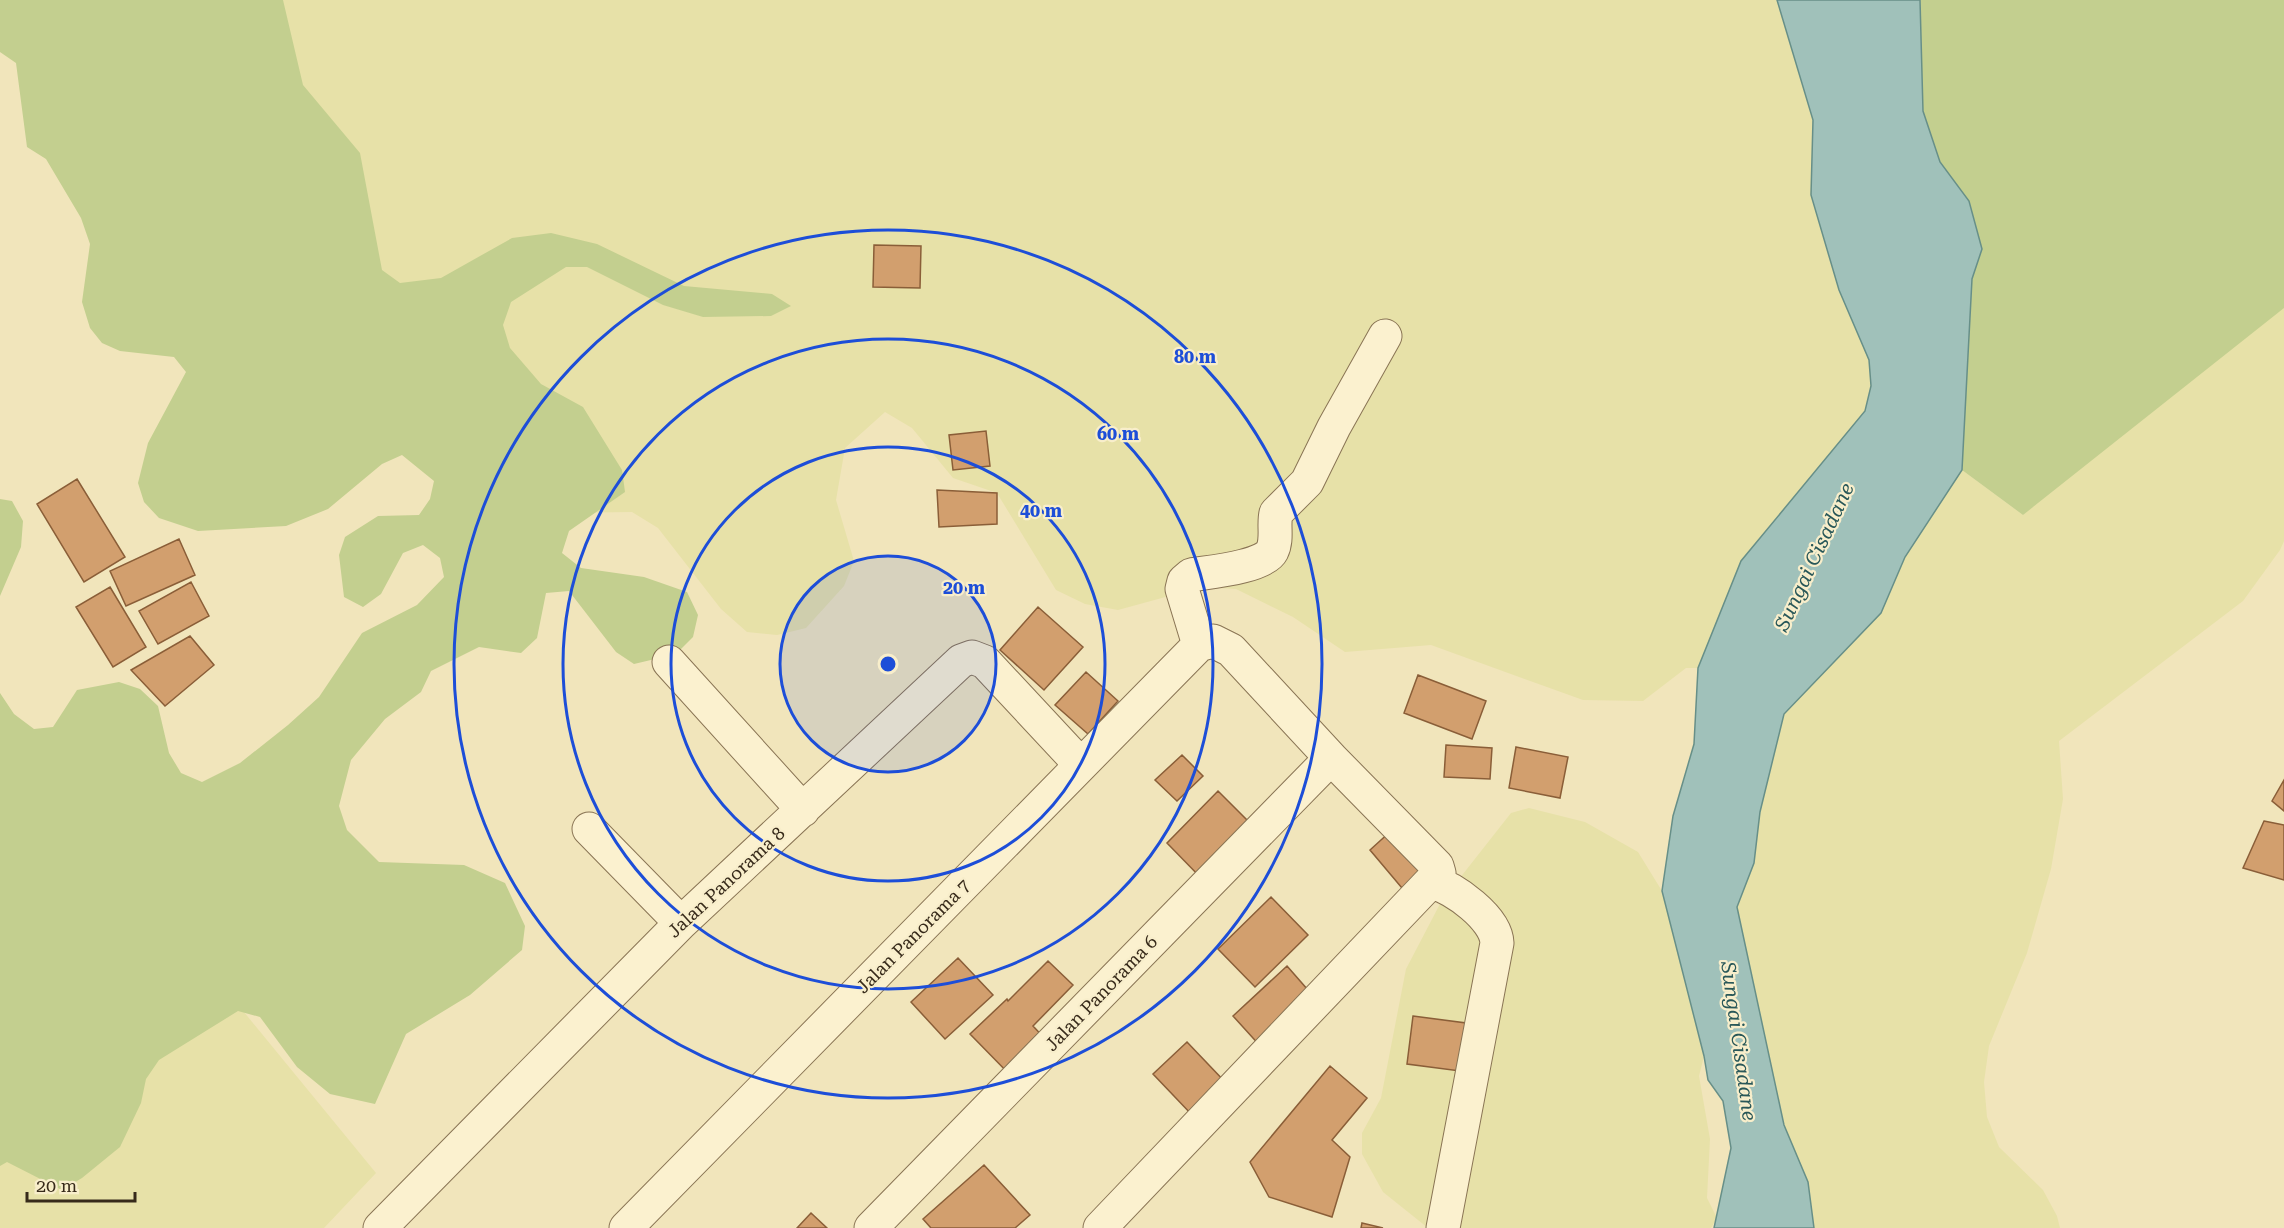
<svg xmlns="http://www.w3.org/2000/svg" width="2284" height="1228" viewBox="0 0 2284 1228" font-family="'Roboto Serif',serif">
	<style>
		.farmland { fill: #e7e1a8 }
		.green { fill: #c3cf8f }
		.water { fill: #a0c1ba; stroke: #678f88; stroke-width: 1.5 }
		.building { fill: #d29f6e; stroke: #8a5e38; stroke-width: 1.5 }
		.lines { fill: none; stroke-linecap: round; stroke-linejoin: round }
		.minor-casing { stroke: #897454; stroke-width: 35 }
		.minor { stroke: #fbf1cf; stroke-width: 33 }
		.ring { fill: none; stroke: #1d4ed8; stroke-width: 3 }
		.labels { text-anchor: middle; dominant-baseline: central; stroke-width: 4.5; stroke-linejoin: round; paint-order: stroke }
		.street-label { font-size: 18px; fill: #372a1a; stroke: #f8eecb }
		.water-label { font-size: 20px; font-style: italic; fill: #285758; stroke: #f8eecb }
		.centre { fill: #1d4ed8; stroke: #f8eecb; stroke-width: 3 }
		.ring-label { font-size: 18px; text-anchor: middle; font-weight: bold; fill: #1d4ed8; stroke: #f8eecb; stroke-width: 4.5; stroke-linejoin: round; paint-order: stroke }
	</style>
	<rect width="100%" height="100%" fill="#f1e5bb"/>
	<path class="farmland" d="M 15,0 L 1777,0 L 1813,120 L 1811,195 L 1839,290 L 1869,360 L 1871,386 L 1865,411 L 1741,561 L 1698,668 L 1686,668 L 1643,701 L 1583,700 L 1431,645 L 1345,652 L 1293,617 L 1236,589 L 1202,587 L 1118,610 L 1085,604 L 1056,590 L 997,493 L 953,478 L 912,428 L 885,412 L 845,448 L 836,500 L 854,561 L 844,586 L 806,628 L 777,635 L 747,632 L 721,609 L 658,528 L 632,512 L 557,513 Z
		M 2284,190 L 2284,541 L 2280,550 L 2243,601 L 2059,741 L 2063,799 L 2051,869 L 2027,953 L 1989,1046 L 1984,1082 L 1987,1117 L 1999,1147 L 2043,1190 L 2057,1216 L 2060,1228 L 1814,1228 L 1808,1182 L 1784,1125 L 1737,907 L 1754,863 L 1760,812 L 1784,714 L 1881,613 L 1905,557 L 1962,470 L 2023,515 Z
		M 1529,808 L 1585,822 L 1638,852 L 1662,891 L 1704,1056 L 1699,1076 L 1710,1139 L 1707,1198 L 1717,1218 L 1711,1228 L 1428,1228 L 1383,1192 L 1362,1154 L 1362,1133 L 1381,1098 L 1406,969 L 1441,902 L 1511,813 Z
		M 166,917 L 376,1173 L 324,1228 L 0,1228 L 0,1060 Z"/>
	<path class="green" d="M 0,0 L 283,0 L 303,85 L 360,153 L 382,270 L 400,283 L 441,278 L 512,238 L 551,233 L 597,244 L 684,286 L 772,294 L 791,306 L 771,316 L 703,317 L 663,305 L 587,267 L 566,267 L 511,302 L 503,325 L 510,348 L 541,384 L 583,407 L 622,470 L 625,492 L 569,531 L 562,553 L 581,568 L 644,577 L 687,592 L 698,615 L 693,637 L 676,654 L 634,664 L 616,652 L 569,591 L 546,593 L 537,638 L 521,653 L 479,647 L 431,671 L 421,692 L 385,719 L 351,760 L 339,806 L 347,830 L 379,862 L 464,865 L 505,883 L 525,926 L 522,950 L 470,995 L 406,1034 L 375,1104 L 330,1094 L 297,1067 L 260,1017 L 238,1011 L 159,1060 L 146,1079 L 141,1103 L 120,1147 L 82,1178 L 62,1190 L 7,1162 L 0,1166 L 0,693 L 14,714 L 34,729 L 53,727 L 77,690 L 119,682 L 140,689 L 158,706 L 169,753 L 181,773 L 202,782 L 240,763 L 288,725 L 319,697 L 362,633 L 417,605 L 444,577 L 440,558 L 423,545 L 403,553 L 381,594 L 363,607 L 344,597 L 339,555 L 345,537 L 378,516 L 419,515 L 430,499 L 434,481 L 402,455 L 382,464 L 328,509 L 286,526 L 198,531 L 159,518 L 144,502 L 138,483 L 148,443 L 186,372 L 174,357 L 120,351 L 102,343 L 90,328 L 82,302 L 90,244 L 81,218 L 46,159 L 27,147 L 16,63 L 0,52 Z
		M 1920,0 L 2284,0 L 2284,308 L 2023,515 L 1962,470 L 1972,279 L 1982,249 L 1969,201 L 1940,162 L 1923,111 Z
		M 0,499 L 12,501 L 23,521 L 21,547 L 0,596 Z"/>
	<path class="water" d="M 1777,0 L 1920,0 L 1923,111 L 1940,162 L 1969,201 L 1982,249 L 1972,279 L 1962,470 L 1905,557 L 1881,613 L 1784,714 L 1760,812 L 1754,863 L 1737,907 L 1784,1125 L 1808,1182 L 1814,1228 L 1714,1228 L 1731,1148 L 1723,1101 L 1708,1080 L 1704,1056 L 1662,891 L 1673,816 L 1694,744 L 1698,668 L 1741,561 L 1865,411 L 1871,386 L 1869,360 L 1839,290 L 1811,195 L 1813,120 Z"/>
	<path class="building" d="M 874,245 L 921,246 L 920,288 L 873,287 Z
		M 986,431 L 990,466 L 953,470 L 949,435 Z
		M 77,479 L 125,557 L 84,582 L 37,504 Z
		M 937,490 L 997,493 L 997,524 L 939,527 Z
		M 179,539 L 195,575 L 126,606 L 110,571 Z
		M 191,582 L 209,616 L 158,644 L 139,611 Z
		M 110,587 L 146,647 L 113,667 L 76,607 Z
		M 1038,607 L 1083,647 L 1044,690 L 1000,650 Z
		M 190,636 L 214,665 L 165,706 L 131,670 Z
		M 1086,672 L 1118,701 L 1088,734 L 1055,705 Z
		M 1418,675 L 1486,701 L 1472,739 L 1404,713 Z
		M 1446,745 L 1492,748 L 1490,779 L 1444,777 Z
		M 1516,747 L 1568,757 L 1560,798 L 1509,788 Z
		M 1182,755 L 1203,776 L 1177,801 L 1155,780 Z
		M 2284,780 L 2284,811 L 2272,801 Z
		M 1218,791 L 1254,827 L 1203,880 L 1167,843 Z
		M 2264,821 L 2284,825 L 2284,880 L 2243,868 Z
		M 1393,829 L 1431,874 L 1407,894 L 1370,850 Z
		M 1271,897 L 1308,935 L 1255,987 L 1218,949 Z
		M 958,958 L 993,995 L 945,1039 L 911,1002 Z
		M 1048,961 L 1073,985 L 1033,1026 L 1050,1044 L 1014,1079 L 970,1034 L 1007,999 L 1008,1001 Z
		M 1287,966 L 1315,998 L 1262,1048 L 1233,1016 Z
		M 1413,1016 L 1466,1023 L 1460,1071 L 1407,1064 Z
		M 1187,1042 L 1227,1084 L 1193,1116 L 1153,1074 Z
		M 1330,1066 L 1367,1098 L 1332,1140 L 1350,1157 L 1332,1217 L 1269,1197 L 1250,1162 Z
		M 984,1165 L 1030,1215 L 1015,1228 L 931,1228 L 923,1219 Z
		M 811,1213 L 827,1228 L 797,1228 Z
		M 1362,1223 L 1383,1228 L 1361,1228 Z"/>
	<g class="lines">
		<defs>
			<path id="minor" d="M 1199,645 L 1182,589 L 1184,581 L 1191,575 C 1209,572 1264,567 1272,551 C 1278,539 1273,525 1276,513 L 1307,482 L 1334,427 L 1385,336
				M 669,662 L 803,810
				M 589,829 L 681,923
				M 1432,882 C 1454,888 1496,918 1497,943 L 1443,1228
				M 380,1228 L 681,923 L 961,661 L 972,657 L 985,662 L 1081,765
				M 626,1228 L 1199,645
				M 871,1228 L 1331,758
				M 1100,1228 L 1439,873 L 1437,866 L 1331,758 L 1231,650 L 1213,641 L 1199,645"/>
		</defs>
		<use href="#minor" class="minor-casing"/>
		<use href="#minor" class="minor"/>
	</g>
	<circle cx="888" cy="664" r="108" fill="#1d4ed8" fill-opacity=".12"/>
	<g class="ring">
		<circle cx="888" cy="664" r="108"/>
		<circle cx="888" cy="664" r="217"/>
		<circle cx="888" cy="664" r="325"/>
		<circle cx="888" cy="664" r="434"/>
	</g>
	<g class="labels">
		<g class="street-label">
			<text transform="translate(726 882) rotate(-43)">Jalan Panorama 8</text>
			<text transform="translate(913 936) rotate(-45)">Jalan Panorama 7</text>
			<text transform="translate(1101 993) rotate(-46)">Jalan Panorama 6</text>
		</g>
		<g class="water-label">
			<text transform="translate(1814 557) rotate(-65)">Sungai Cisadane</text>
			<text transform="translate(1739 1041) rotate(82)">Sungai Cisadane</text>
		</g>
	</g>
	<circle cx="888" cy="664" r="9" class="centre"/>
	<g class="ring-label">
		<text x="1195" y="363">80 m</text>
		<text x="1118" y="440">60 m</text>
		<text x="1041" y="517">40 m</text>
		<text x="964" y="594">20 m</text>
	</g>
	<path d="M27 1192v9h108v-9" fill="none" stroke="#372a1a" stroke-width="3"/>
	<text x="36" y="1192" font-size="18" fill="#372a1a" stroke="#f8eecb" stroke-width="4.5" paint-order="stroke">20 m</text>
</svg>
